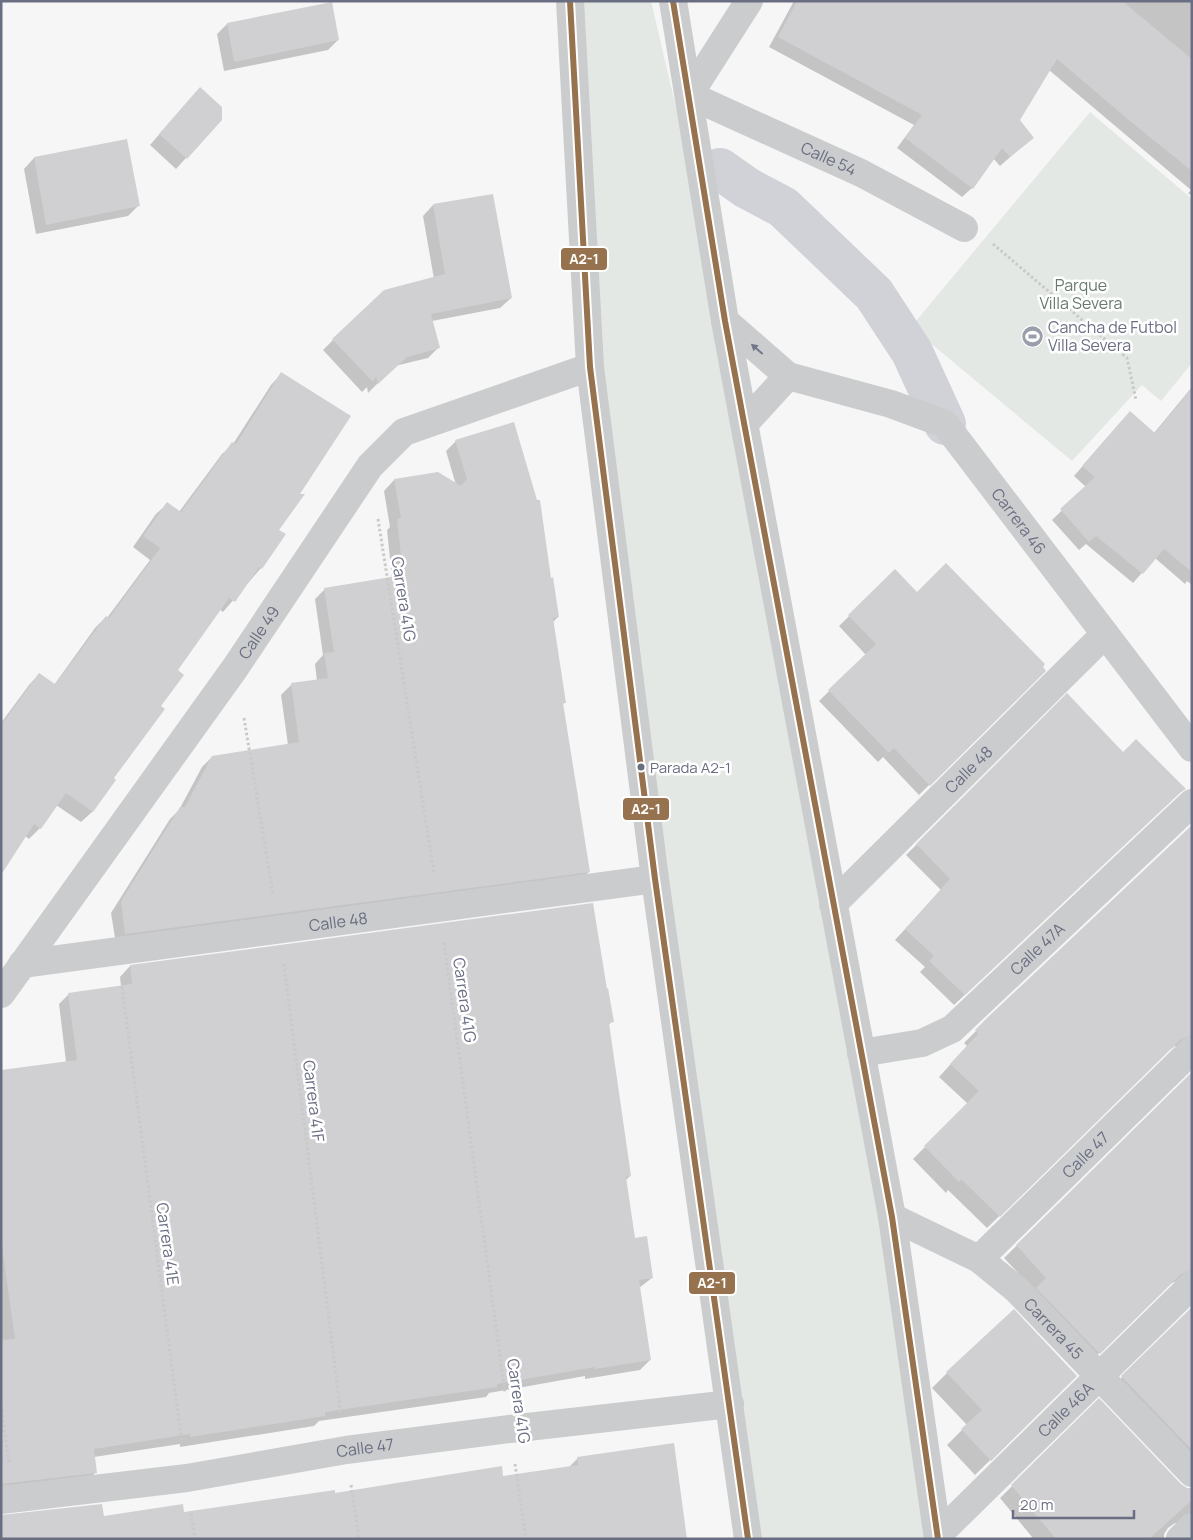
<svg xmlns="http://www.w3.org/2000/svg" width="1193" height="1540" viewBox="0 0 1193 1540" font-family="Manrope,sans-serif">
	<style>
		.green { fill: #e4e8e4 }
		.shadow { fill: #0003 }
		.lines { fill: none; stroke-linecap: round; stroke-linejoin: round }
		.canal { stroke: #d0d2d8; stroke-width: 42 }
		.building { fill: #d0d0d2 }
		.path { stroke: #c9c9cb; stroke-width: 3; stroke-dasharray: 2.5 2.5; stroke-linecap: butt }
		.minor { stroke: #cbcccd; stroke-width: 28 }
		.bus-1-casing { stroke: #fff; stroke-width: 10 }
		.bus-1 { stroke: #96724f; stroke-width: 6 }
		.oneway { fill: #74778a }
		.bus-dot { fill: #6a6e82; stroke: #fff; stroke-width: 2 }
		.labels { text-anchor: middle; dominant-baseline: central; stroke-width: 5; stroke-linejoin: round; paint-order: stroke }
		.bus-label { font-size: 15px; fill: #6a6e82; stroke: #fff; text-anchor: start }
		.street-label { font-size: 16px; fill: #6a6e82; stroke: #fff }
		.park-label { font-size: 16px; fill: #687a6b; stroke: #fff }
		.poi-label { font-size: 16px; fill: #6a6e82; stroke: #fff; text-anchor: start }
		.line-badge { stroke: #fff; stroke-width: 2 }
		.badge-label { font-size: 14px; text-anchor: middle; font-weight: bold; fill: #fff }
	</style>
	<rect width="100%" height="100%" fill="#f6f6f6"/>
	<path class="green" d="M 582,1 L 651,1 L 682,133 L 823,847 L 928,1539 L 750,1539 L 590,367 Z
		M 1090,112 L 1192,199 L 1192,363 L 1161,401 L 1142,385 L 1072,461 L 911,327 Z"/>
	<path class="shadow" d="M 794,1 L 1192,1 L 1192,196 L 1188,193 L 1191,190 L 1049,70 L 1018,120 L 1032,138 L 1000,166 L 993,158 L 972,188 L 962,197 L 897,148 L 914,125 L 769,47 Z
		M 227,24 L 338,40 L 328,50 L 224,71 L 217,34 Z
		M 190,99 L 221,119 L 176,169 L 150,145 Z
		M 126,141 L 138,206 L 128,216 L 36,234 L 24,169 L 34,158 Z
		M 433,205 L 511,298 L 500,308 L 432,321 L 439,347 L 428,358 L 395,366 L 368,393 L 367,387 L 362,392 L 323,350 L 333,340 L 434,279 L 423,216 Z
		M 281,374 L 298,496 L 277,530 L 261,568 L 223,612 L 219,609 L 176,670 L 159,706 L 112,779 L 114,780 L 92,812 L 81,822 L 56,805 L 40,828 L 29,839 L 25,836 L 1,873 L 1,723 L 29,685 L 39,674 L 54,685 L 95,628 L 106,617 L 107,618 L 150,560 L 133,547 L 156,514 L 167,504 L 179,512 L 222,454 L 233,444 L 271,385 Z
		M 1192,387 L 1192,585 L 1187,581 L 1185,584 L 1155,558 L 1133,583 L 1086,544 L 1079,550 L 1052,520 L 1086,487 L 1074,476 L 1121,422 L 1154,433 Z
		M 456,441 L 558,617 L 553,622 L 565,702 L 562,705 L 589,872 L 578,882 L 116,944 L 111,913 L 170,819 L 179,810 L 202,767 L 212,757 L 288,745 L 281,695 L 291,685 L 317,681 L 315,664 L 323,655 L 315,599 L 325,589 L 392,578 L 387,530 L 390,527 L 384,491 L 394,480 L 456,485 L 446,451 Z
		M 895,571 L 917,594 L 1041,667 L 1044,671 L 919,795 L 883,757 L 878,762 L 819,701 L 866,655 L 839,626 Z
		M 1067,695 L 1165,806 L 954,1005 L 920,972 L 925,967 L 895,940 L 941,890 L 906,855 Z
		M 1192,826 L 1192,1052 L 1184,1047 L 1175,1046 L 1168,1051 L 987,1228 L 948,1190 L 946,1193 L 913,1159 L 968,1104 L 939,1077 L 967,1046 L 964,1043 L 976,1031 Z
		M 130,966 L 612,1021 L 608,1026 L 630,1176 L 625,1181 L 634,1239 L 652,1278 L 639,1288 L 650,1360 L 640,1370 L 585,1379 L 585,1376 L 489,1393 L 486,1397 L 319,1421 L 314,1426 L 180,1447 L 180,1444 L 94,1457 L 96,1472 L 86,1483 L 1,1493 L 1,1071 L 66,1062 L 59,1004 L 69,994 L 121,986 L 120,977 Z
		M 1192,1074 L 1192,1287 L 1183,1281 L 1174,1282 L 1167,1286 L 1087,1365 L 1035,1291 L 1004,1258 Z
		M 1192,1309 L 1192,1475 L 1110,1389 Z
		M 947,1373 L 1076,1376 L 975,1475 L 947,1445 L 967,1425 L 932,1388 Z
		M 1099,1400 L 1180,1485 L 1188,1489 L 1192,1489 L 1192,1529 L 1184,1524 L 1175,1523 L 1168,1528 L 1164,1534 L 1164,1539 L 1030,1539 L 1032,1537 L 1000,1498 Z
		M 578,1458 L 686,1539 L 103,1518 L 183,1513 L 334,1494 L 502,1478 L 568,1468 Z"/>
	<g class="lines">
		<path class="canal" d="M 720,169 L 747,188 L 783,207 L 874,294 L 912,352 L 945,424"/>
	</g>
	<path class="building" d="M 797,1 L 1122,1 L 1192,59 L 1192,171 L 1136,126 L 1057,59 L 1020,120 L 1034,138 L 1010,157 L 1002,148 L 973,189 L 905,138 L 922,115 L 778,37 Z
		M 332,2 L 339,40 L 234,62 L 227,23 Z
		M 200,87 L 222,107 L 222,120 L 187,159 L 159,134 Z
		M 127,139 L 140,206 L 46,225 L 34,157 Z
		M 493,194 L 512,298 L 431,314 L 440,348 L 407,357 L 378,384 L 376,376 L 373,382 L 332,339 L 384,290 L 445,274 L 433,204 Z
		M 281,372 L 351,416 L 300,494 L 305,494 L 279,530 L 286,534 L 262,569 L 259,567 L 235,602 L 229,598 L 178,670 L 184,675 L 161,706 L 165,709 L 114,778 L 116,780 L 93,812 L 66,793 L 41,829 L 34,824 L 1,875 L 1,725 L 39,673 L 55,684 L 106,616 L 109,618 L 160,548 L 143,536 L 167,502 L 181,512 L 232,442 L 236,444 Z
		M 1192,388 L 1192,572 L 1164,549 L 1143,574 L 1096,536 L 1089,542 L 1060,509 L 1095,477 L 1082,466 L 1130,411 L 1155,433 Z
		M 514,422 L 537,500 L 540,500 L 551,578 L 553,577 L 559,617 L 553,618 L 566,703 L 563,703 L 590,872 L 125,934 L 121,901 L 180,807 L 185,807 L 212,756 L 299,742 L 291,683 L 328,678 L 324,653 L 334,652 L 324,588 L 403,575 L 397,519 L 401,518 L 394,479 L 438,472 L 461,486 L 467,479 L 455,440 Z
		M 946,563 L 1045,664 L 1043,667 L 1046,671 L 930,786 L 894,748 L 889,753 L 828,690 L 876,644 L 848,615 L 895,569 L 917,592 Z
		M 1067,693 L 1123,752 L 1136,739 L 1186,789 L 1181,792 L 965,995 L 929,961 L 934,956 L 905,929 L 950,879 L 916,844 Z
		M 1192,825 L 1192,1035 L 1181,1039 L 1000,1217 L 961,1179 L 959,1182 L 924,1146 L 979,1091 L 950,1064 L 978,1034 L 975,1030 L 988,1017 Z
		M 593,903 L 607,989 L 608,988 L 614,1022 L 609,1023 L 631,1176 L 626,1177 L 635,1238 L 647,1236 L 653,1278 L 639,1280 L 651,1360 L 595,1369 L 595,1367 L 497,1384 L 497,1387 L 325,1412 L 325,1416 L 190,1437 L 190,1434 L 94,1449 L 97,1473 L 1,1484 L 1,1340 L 15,1339 L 1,1239 L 1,1070 L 77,1060 L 68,993 L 132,984 L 130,965 Z
		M 1192,1072 L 1192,1270 L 1181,1274 L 1100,1354 L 1036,1288 L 1046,1278 L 1016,1245 Z
		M 1192,1307 L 1192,1450 L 1121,1376 Z
		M 1014,1309 L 1077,1376 L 991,1461 L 961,1429 L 982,1410 L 946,1372 Z
		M 1099,1398 L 1181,1484 L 1187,1488 L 1192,1488 L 1192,1500 L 1149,1539 L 1056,1539 L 1011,1485 Z
		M 674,1443 L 687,1539 L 1,1539 L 1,1515 L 102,1504 L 104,1516 L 183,1504 L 184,1512 L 335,1490 L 335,1493 L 502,1466 L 503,1476 L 578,1465 L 577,1457 Z"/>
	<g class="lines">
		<path class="path" d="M 993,244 L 1127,358 L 1136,400
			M 378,519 L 434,873
			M 244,718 L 273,894
			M 444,943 L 505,1393
			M 284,964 L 341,1415
			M 122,987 L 182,1444
			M 1,1405 L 9,1463
			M 515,1464 L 526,1539
			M 351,1485 L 359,1539
			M 191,1513 L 195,1539"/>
		<g class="minor">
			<path d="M 570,1 L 590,367 L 655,879 L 748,1539"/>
			<path d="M 673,1 L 725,321 L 892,1217 L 938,1539"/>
			<path id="s1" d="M 749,1 L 689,95 L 861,173 L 964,228"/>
			<path id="s2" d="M 725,321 L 788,376 L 891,404 L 945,424 L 1192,748"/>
			<path d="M 745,423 L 788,376"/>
			<path id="s3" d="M 833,904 L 1105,634"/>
			<path id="s4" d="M 22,964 L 655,879"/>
			<path id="s5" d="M 1,994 L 235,668 L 370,466 L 404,432 L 590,367"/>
			<path id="s6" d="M 861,1053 L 922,1043 L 952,1029 L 1192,803"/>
			<path id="s7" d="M 892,1217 L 979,1259 L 1017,1290 L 1192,1473"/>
			<path id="s8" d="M 979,1259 L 1192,1050"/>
			<path id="s9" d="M 1,1500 L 187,1478 L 346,1450 L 510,1429 L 730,1404"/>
			<path id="s10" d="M 938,1535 L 1192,1285"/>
			<path d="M 1180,1539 L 1192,1527"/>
		</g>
		<defs>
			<path id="bus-1" d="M 570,1 L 590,367 L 655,879 L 748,1539
				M 673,1 L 725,321 L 892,1217 L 938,1539"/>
		</defs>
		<use href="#bus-1" class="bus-1-casing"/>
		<use href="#bus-1" class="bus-1"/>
	</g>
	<defs><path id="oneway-solid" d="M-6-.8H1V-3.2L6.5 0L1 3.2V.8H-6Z" transform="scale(1.25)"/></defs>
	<use class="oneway" href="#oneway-solid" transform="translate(757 349) rotate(-139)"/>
	<defs>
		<symbol id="stadium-disc" viewBox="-11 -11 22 22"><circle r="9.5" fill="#9b9eab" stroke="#fff"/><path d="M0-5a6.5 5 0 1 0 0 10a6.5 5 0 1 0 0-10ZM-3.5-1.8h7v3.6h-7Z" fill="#fff"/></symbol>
	</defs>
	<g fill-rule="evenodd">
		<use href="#stadium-disc" x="1020" y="324" width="25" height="25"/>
	</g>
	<circle class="bus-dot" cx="641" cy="767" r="4.5"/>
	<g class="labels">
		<g class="bus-label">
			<text x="650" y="767">Parada A2-1</text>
		</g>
		<g class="street-label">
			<text stroke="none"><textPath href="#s1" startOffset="265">Calle 54</textPath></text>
			<text stroke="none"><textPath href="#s2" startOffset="370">Carrera 46</textPath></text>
			<text transform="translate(404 599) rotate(81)">Carrera 41G</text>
			<text stroke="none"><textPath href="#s5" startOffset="444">Calle 49</textPath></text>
			<text stroke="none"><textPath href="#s3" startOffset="191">Calle 48</textPath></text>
			<text stroke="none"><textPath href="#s4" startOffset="319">Calle 48</textPath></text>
			<text stroke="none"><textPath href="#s6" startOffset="212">Calle 47A</textPath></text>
			<text transform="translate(465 1000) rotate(82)">Carrera 41G</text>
			<text transform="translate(314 1101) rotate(83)">Carrera 41F</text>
			<text stroke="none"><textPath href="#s8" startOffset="149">Calle 47</textPath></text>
			<text transform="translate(168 1244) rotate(82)">Carrera 41E</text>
			<text stroke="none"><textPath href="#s7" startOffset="199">Carrera 45</textPath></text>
			<text transform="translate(519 1401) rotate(82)">Carrera 41G</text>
			<text stroke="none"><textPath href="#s10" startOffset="179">Calle 46A</textPath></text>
			<text stroke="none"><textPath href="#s9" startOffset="368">Calle 47</textPath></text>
		</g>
		<g class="park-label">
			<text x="1081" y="285">Parque<tspan x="1081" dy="18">Villa Severa</tspan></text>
		</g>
		<g class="poi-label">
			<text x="1048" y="327">Cancha de Futbol<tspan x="1048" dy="18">Villa Severa</tspan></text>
		</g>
	</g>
	<g class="line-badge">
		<rect x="560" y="247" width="48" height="24" rx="5" fill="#96724f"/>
		<rect x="622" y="797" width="48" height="24" rx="5" fill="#96724f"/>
		<rect x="688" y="1271" width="48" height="24" rx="5" fill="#96724f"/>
	</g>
	<g class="badge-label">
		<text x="584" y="264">A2-1</text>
		<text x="646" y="814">A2-1</text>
		<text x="712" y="1288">A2-1</text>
	</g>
	<rect width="1193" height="1540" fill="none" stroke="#6a6e82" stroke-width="5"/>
	<path d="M1013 1510v8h121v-8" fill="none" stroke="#6a6e82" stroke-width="2.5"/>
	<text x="1020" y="1510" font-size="15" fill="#6a6e82" stroke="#ffffff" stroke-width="4" paint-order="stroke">20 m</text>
</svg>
